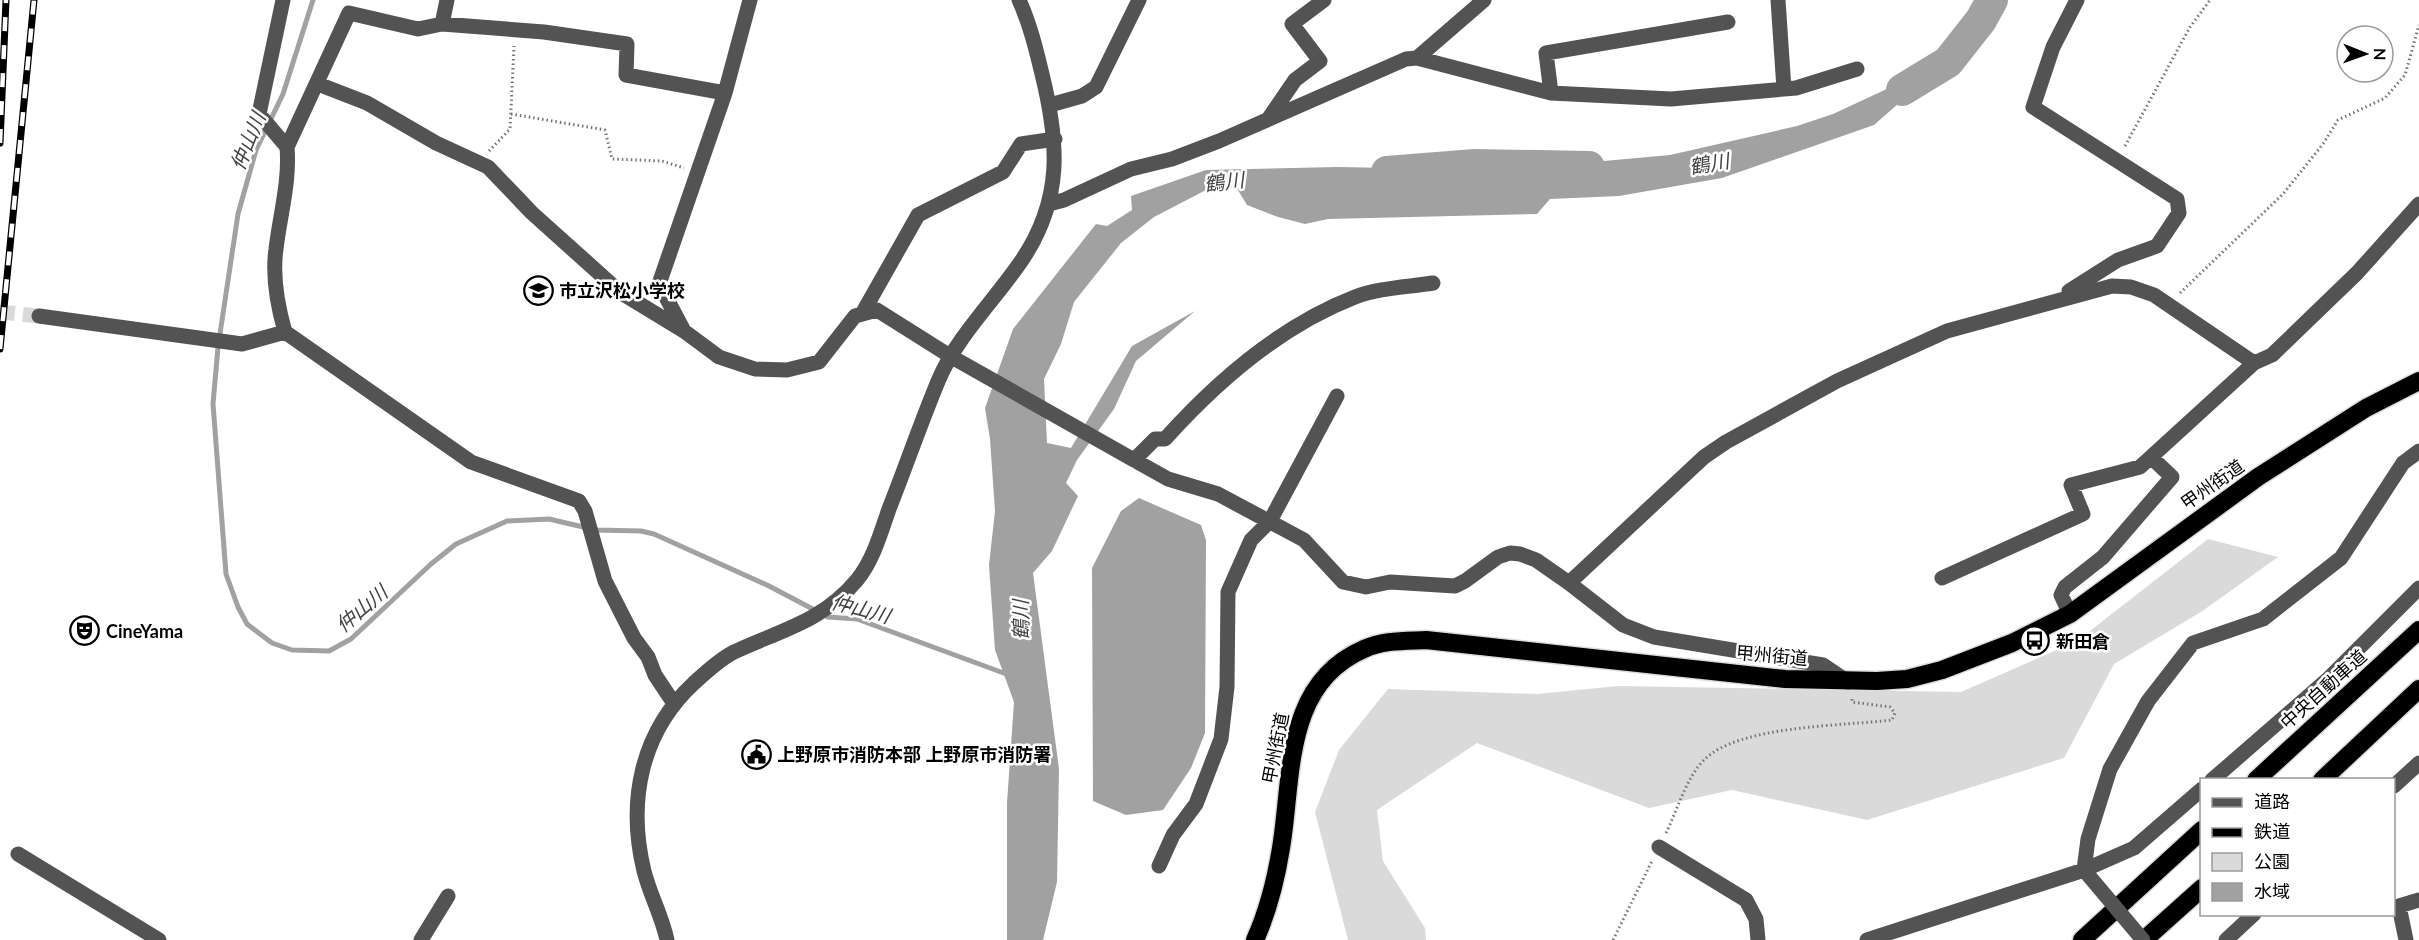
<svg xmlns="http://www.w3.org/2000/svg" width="2419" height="940" viewBox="0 0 2419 940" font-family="Lato,'Noto Sans JP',sans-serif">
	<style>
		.green { fill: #dadada }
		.water { fill: #a1a1a1 }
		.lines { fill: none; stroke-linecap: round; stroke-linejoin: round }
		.stream { stroke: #a1a1a1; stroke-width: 5 }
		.river { stroke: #a1a1a1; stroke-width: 32 }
		.minor-tunnel { stroke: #d9d9d9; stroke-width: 15; stroke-dasharray: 15 8; stroke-linecap: butt }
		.highway-casing { stroke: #dbdbdb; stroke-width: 21 }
		.path { stroke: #757575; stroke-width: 3; stroke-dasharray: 1.5 3; stroke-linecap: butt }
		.minor { stroke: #535353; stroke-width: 15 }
		.highway { stroke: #000; stroke-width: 18 }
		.rail-casing { stroke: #000; stroke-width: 7 }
		.rail { stroke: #fff; stroke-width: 4.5; stroke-dasharray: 14; stroke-linecap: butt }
		.minor-bridge { stroke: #535353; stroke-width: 15 }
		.labels { text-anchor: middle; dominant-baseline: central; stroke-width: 5; stroke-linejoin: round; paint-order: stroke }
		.poi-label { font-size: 18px; font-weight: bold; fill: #000; stroke: #fff; text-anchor: start }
		.street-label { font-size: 18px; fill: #000; stroke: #fff }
		.water-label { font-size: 20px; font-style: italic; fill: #424242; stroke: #fff }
	</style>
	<rect width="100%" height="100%" fill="#fff"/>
	<path class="green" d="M 2208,539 L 2278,557 L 2201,612 L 2114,664 L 2064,758 L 1867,820 L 1732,790 L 1649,808 L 1477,743 L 1377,810 L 1383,861 L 1425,928 L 1426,940 L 1348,940 L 1315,812 L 1339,750 L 1388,689 L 1537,694 L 1618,686 L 1961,692 L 2077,641 Z"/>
	<path class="water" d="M 1947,61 L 1874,125 L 1722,178 L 1619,196 L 1550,199 L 1537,214 L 1328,219 L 1305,224 L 1278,217 L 1247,205 L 1236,187 L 1206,190 L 1154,217 L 1121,243 L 1074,302 L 1061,344 L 1044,379 L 1047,443 L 1071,448 L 1132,346 L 1195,311 L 1136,361 L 1114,409 L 1077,460 L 1066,483 L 1078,496 L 1052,551 L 1033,573 L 1059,769 L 1057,882 L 1043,940 L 1007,940 L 1007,803 L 1014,702 L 995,650 L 989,565 L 995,511 L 990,439 L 985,408 L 1013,329 L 1096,224 L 1107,226 L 1132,210 L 1131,196 L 1206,170 L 1337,167 L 1505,170 L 1670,155 L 1797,126 L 1833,114 Z
		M 1139,498 L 1201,525 L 1206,540 L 1205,733 L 1191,768 L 1163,810 L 1126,815 L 1093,801 L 1092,568 L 1121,511 Z"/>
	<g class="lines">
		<path class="stream" d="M 313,0 L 283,94 L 256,150 L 238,214 L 218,347 L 213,404 L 226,574 L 238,607 L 247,624 L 272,643 L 292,650 L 329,651 L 351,639 L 431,564 L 456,544 L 507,521 L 549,519 L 596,530 L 641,531 L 654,534 L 767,585 L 828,617 L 857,619 L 1009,675"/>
		<path class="river" d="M 1902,90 L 1948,62 L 1981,20 L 1992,0
			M 1387,172 L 1475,165 L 1589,167"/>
		<path class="minor-tunnel" d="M 0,312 L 39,316"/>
		<defs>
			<path id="highway" d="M 2256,780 L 2419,630
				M 2322,780 L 2419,689
				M 1255,940 C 1268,911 1276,879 1281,848 C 1293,777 1283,684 1364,649 C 1383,640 1405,641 1426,640 L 1785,679 L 1877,681 L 1907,679 L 1942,670 L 2012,643 L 2070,614 L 2258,477 L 2366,408 L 2419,381
				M 2082,940 L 2202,830
				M 2144,940 L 2202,888"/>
		</defs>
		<use href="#highway" class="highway-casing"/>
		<path class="path" d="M 511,114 L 605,130 L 612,159 L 662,161 L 684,168
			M 2125,146 L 2190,27 L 2210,0
			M 489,151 L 510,129 L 514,46
			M 2180,293 L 2283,194 L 2323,144 L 2338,120 L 2385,98 L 2405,75 L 2419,25
			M 1666,833 C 1677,811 1686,778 1704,760 C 1738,725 1844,726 1892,720 L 1895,713 L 1890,707 L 1852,702 L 1852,698
			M 1613,940 L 1652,861"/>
		<path class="minor" d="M 283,0 L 259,114 L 287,147
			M 447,0 L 442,24 L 418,29 L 349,13 L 287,147 C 290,181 280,215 276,249 C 272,277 277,304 285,332 L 471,462 L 579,501 L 585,511 L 605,581 L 634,638 L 648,657 L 655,675 L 673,702
			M 1778,0 L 1784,89
			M 442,24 L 544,32 L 627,44 L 626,75 L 725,93
			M 1417,58 L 1484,0
			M 318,84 L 367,103 L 436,143 L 488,167 L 532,213 L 620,292 L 684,331 L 719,357 L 755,369 L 787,370 L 819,362 L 855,316 L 877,310 L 950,356 L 1134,460 L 1168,479 L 1218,494 L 1304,540 L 1343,582 L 1366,587 L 1390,582 L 1455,586 L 1465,581 L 1498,557 L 1510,553 L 1520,554 L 1536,560 L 1569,583 L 1623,625 L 1654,637 L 1823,665 L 1848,682
			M 1551,93 L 1546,53 L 1728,22
			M 1050,105 L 1082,96 L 1096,87 L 1139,0
			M 1269,118 L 1295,80 L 1320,61 L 1292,24 L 1324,0
			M 1049,204 L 1064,200 L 1131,169 L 1172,159 L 1219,141 L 1406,59 L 1417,58 L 1551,93 L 1671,99 L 1796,88 L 1857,69
			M 2069,291 L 2118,260 L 2157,246 L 2179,213 L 2177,199 L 2033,107 L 2053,47 L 2077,0
			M 862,314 L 918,215 L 1003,172 L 1021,144 L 1055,139
			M 39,316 L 242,344 L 285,332
			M 684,331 L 659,284 L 725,93 L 750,0
			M 1134,460 L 1155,439 L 1165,439 C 1218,380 1280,326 1355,297 C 1378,288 1408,287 1433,283
			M 1942,578 L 2083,514 L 2071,485 L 2140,467 L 2254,363
			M 1569,583 L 1704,457 L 1726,442 L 1837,381 L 1947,331 L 2112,286 L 2131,287 L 2154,295 L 2254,363 L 2272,355 L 2357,273 L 2419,204
			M 2070,614 L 2061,595 L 2065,587 L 2103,557 L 2172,477 L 2152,458
			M 2212,780 L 2327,680 L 2419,588
			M 2394,786 L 2419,763
			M 1659,847 L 1746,900 L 1756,919 L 1758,940
			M 18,854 L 159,940
			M 1159,866 L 1173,835 L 1196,804 L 1221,739 L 1227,687 L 1228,592 L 1251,540 L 1270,521 L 1337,396
			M 2084,870 L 2088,839 L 2110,769 L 2148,701 L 2193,643 L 2263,619 L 2341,558 L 2403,463 L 2419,451
			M 421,940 L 448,896
			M 667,940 C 662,916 650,895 644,871 C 627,801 641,732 694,683 C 706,672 720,659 734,652 C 781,630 822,622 857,580 C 873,561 881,532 889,509 C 906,466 921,422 939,379 C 958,335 995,300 1022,260 C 1063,199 1059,143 1042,74 C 1036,49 1030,24 1019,0
			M 1867,940 L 2084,870 L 2134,848 L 2202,789
			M 2226,940 L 2254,914
			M 2406,940 L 2399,906 L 2419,900"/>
		<use href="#highway" class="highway"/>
		<defs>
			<path id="rail" d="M 0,143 L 6,0
				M 0,349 L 34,0"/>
		</defs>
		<use href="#rail" class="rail-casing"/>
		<use href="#rail" class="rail"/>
		<path class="minor-bridge" d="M 2084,870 L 2143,940"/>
	</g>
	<defs>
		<symbol id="school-ring" viewBox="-11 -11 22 22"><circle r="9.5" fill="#fff" stroke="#000" stroke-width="1.5"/><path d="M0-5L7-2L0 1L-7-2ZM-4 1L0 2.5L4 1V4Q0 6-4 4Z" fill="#000"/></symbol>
		<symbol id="theatre-ring" viewBox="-11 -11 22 22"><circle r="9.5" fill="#fff" stroke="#000" stroke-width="1.5"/><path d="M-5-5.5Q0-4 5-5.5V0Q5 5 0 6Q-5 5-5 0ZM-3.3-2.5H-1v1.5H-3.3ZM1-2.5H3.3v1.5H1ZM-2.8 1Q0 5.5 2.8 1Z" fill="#000"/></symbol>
		<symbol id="bus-ring" viewBox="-11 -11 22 22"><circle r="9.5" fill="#fff" stroke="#000" stroke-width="1.5"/><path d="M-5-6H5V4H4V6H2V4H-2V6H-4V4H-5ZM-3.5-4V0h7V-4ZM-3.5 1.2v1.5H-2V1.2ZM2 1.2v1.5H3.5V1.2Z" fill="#000"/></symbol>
		<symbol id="civic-ring" viewBox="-11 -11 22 22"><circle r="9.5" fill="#fff" stroke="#000" stroke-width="1.5"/><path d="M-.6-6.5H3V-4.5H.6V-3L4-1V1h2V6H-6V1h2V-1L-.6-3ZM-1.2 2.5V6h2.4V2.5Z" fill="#000"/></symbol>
	</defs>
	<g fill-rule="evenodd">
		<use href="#school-ring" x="522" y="274" width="33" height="33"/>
		<use href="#theatre-ring" x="68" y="614" width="33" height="33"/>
		<use href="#bus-ring" x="2018" y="624" width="33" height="33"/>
		<use href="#civic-ring" x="740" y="738" width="33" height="33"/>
	</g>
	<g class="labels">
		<g class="poi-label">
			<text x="559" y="290">市立沢松小学校</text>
			<text x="106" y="631">CineYama</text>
			<text x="2056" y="641">新田倉</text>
			<text x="777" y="754">上野原市消防本部 上野原市消防署</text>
		</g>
		<g class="street-label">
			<text transform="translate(2212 484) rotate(-35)">甲州街道</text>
			<text transform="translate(1772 655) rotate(5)">甲州街道</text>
			<text transform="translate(2323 689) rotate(-42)">中央自動車道</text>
			<text transform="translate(1275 748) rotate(-79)">甲州街道</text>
		</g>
		<g class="water-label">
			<text transform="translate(247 141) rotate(-68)">仲山川</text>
			<text transform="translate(1709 163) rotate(-10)">鶴川</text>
			<text transform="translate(1224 181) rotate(-7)">鶴川</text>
			<text transform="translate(361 608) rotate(-40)">仲山川</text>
			<text transform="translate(861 608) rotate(15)">仲山川</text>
			<text transform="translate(1020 620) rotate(-91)">鶴川</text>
		</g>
	</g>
	<rect x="2200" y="778" width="195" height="138" fill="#ffffff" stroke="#999999" stroke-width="1.5"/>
	<rect x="2212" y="798" width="30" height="9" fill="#535353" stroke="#999999" stroke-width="1.5"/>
	<text x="2254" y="808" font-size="18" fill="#000000">道路</text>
	<rect x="2212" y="828" width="30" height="9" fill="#000000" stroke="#999999" stroke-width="1.5"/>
	<text x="2254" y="838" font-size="18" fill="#000000">鉄道</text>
	<rect x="2212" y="853" width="30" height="18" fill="#dadada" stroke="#999999" stroke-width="1.5"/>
	<text x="2254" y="868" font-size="18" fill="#000000">公園</text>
	<rect x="2212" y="883" width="30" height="18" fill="#a1a1a1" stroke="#999999" stroke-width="1.5"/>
	<text x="2254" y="898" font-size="18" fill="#000000">水域</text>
	<g transform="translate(2365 54) rotate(91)"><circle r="28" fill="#ffffff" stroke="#999999" stroke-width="1.5"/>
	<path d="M0-4.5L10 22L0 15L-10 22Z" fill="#000000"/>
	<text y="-9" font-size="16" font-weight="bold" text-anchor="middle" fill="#000000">N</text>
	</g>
</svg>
